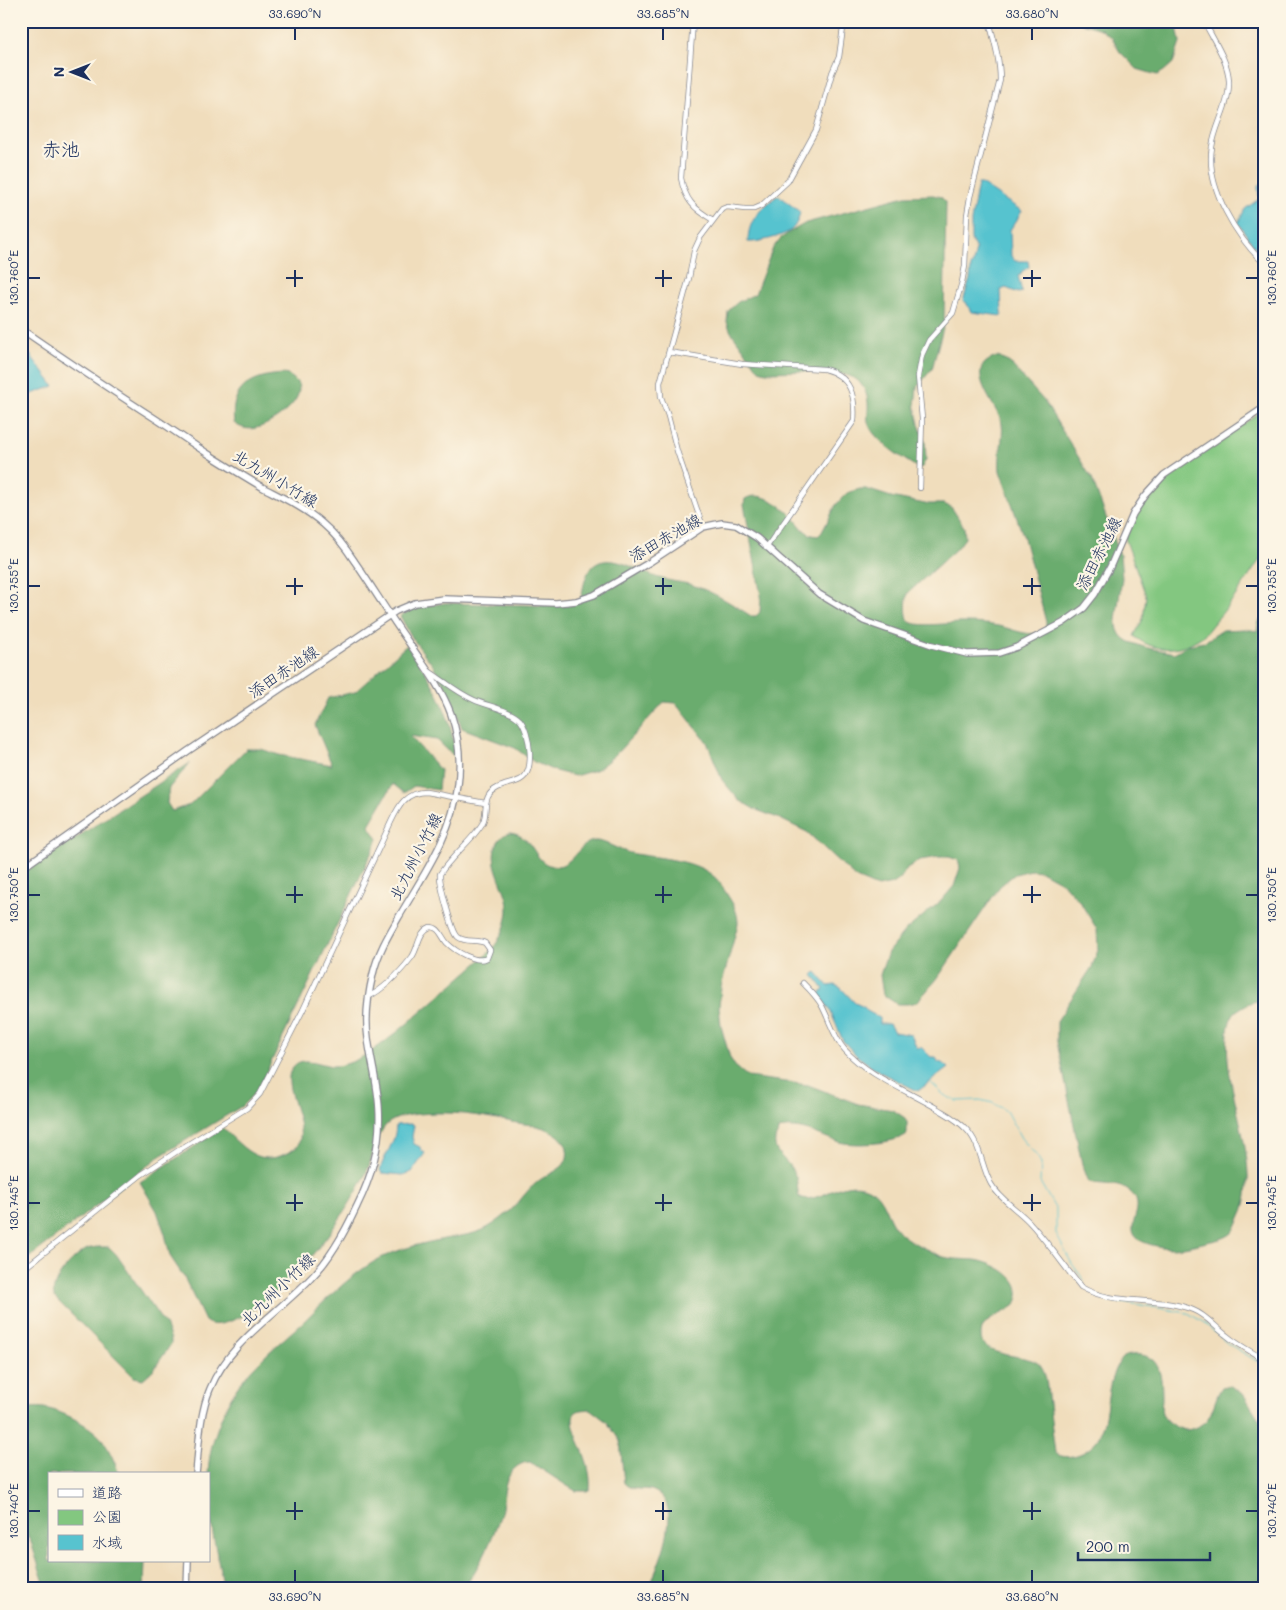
<svg xmlns="http://www.w3.org/2000/svg" width="1286" height="1610" viewBox="0 0 1286 1610" font-family="Mali,'Klee One',sans-serif">
	<style>
		.green { fill: #83c780; stroke: #4f7b6f }
		.forest { fill: #6aac6e; stroke: #426e66 }
		.water { fill: #57c3cf; stroke: #397996 }
		.lines { fill: none; stroke-linecap: round; stroke-linejoin: round }
		.stream { stroke: #57c3cf; stroke-width: 1 }
		.tertiary-casing { stroke: #86868d; stroke-width: 6 }
		.primary-casing { stroke: #86868d; stroke-width: 8 }
		.tertiary { stroke: #fff; stroke-width: 4.5 }
		.primary { stroke: #fff; stroke-width: 5.5 }
		.ticks { fill: none; stroke: #1b2f5e; stroke-width: 2 }
		.labels { text-anchor: middle; dominant-baseline: central; stroke-width: 4.5; stroke-linejoin: round; paint-order: stroke }
		.street-label { font-size: 16px; fill: #1b2f5e; stroke: #fcf5e5 }
		.quarter-label { font-size: 19px; fill: #1b2f5e; stroke: #fcf5e5 }
		.neatline { fill: none; stroke: #1b2f5e; stroke-width: 2 }
		.ticks-label { font-size: 12px; text-anchor: middle; fill: #1b2f5e }
	</style>
	<rect width="100%" height="100%" fill="#fcf5e5"/>
	<filter id="ink" filterUnits="userSpaceOnUse"><feTurbulence type="fractalNoise" baseFrequency=".02" numOctaves="2"/><feDisplacementMap in="SourceGraphic" scale="10" xChannelSelector="R" yChannelSelector="G"/><feConvolveMatrix kernelMatrix="1 2 1 2 8 2 1 2 1" color-interpolation-filters="sRGB"/></filter>
	<filter id="wash" filterUnits="userSpaceOnUse"><feTurbulence type="fractalNoise" baseFrequency=".0096" numOctaves="4" result="noise"/><feDisplacementMap in="SourceGraphic" scale="20" xChannelSelector="R" yChannelSelector="G"/><feGaussianBlur stdDeviation="1.12" result="paint"/><feColorMatrix in="noise" values="0 0 0 0 0 0 0 0 0 0 0 0 0 0 0 0 0 1.4 0 .05"/><feComposite in="paint" operator="in"/></filter>
	<g filter="url(#wash)">
		<rect width="100%" height="100%" fill="#f0ddbc"/>
		<path class="green" d="M 1265,409 L 1265,557 L 1262,556 C 1247,580 1231,604 1212,625 C 1208,630 1204,636 1198,639 C 1177,652 1153,652 1134,636 L 1143,619 L 1146,596 L 1125,538 L 1136,514 L 1161,482 L 1175,471 Z"/>
		<path class="forest" d="M 1075,21 L 1176,21 L 1180,43 L 1173,63 L 1164,71 L 1157,75 L 1137,69 L 1120,52 L 1112,38 L 1101,29 Z
			M 933,195 L 941,197 L 946,202 L 944,324 L 932,369 L 917,387 L 915,406 L 919,424 L 925,442 L 926,459 L 922,467 L 918,468 C 904,459 872,440 868,422 C 867,419 868,414 868,411 C 869,399 866,388 857,380 C 843,368 785,372 766,372 L 759,370 L 731,332 L 727,322 L 728,311 L 738,302 L 755,294 L 773,248 L 780,239 L 790,232 L 806,223 L 905,196 Z
			M 998,357 L 1010,363 L 1044,401 L 1092,479 L 1120,555 L 1122,578 L 1116,619 L 1118,630 L 1121,636 L 1130,642 L 1144,647 L 1174,653 L 1188,645 L 1204,642 L 1223,630 L 1245,629 L 1257,631 C 1258,625 1258,619 1265,617 L 1265,1004 C 1258,999 1250,1002 1244,1006 C 1241,1008 1237,1010 1235,1012 C 1230,1018 1228,1027 1228,1034 C 1221,1091 1267,1168 1239,1220 C 1237,1224 1235,1230 1232,1233 C 1225,1239 1215,1240 1207,1242 C 1193,1245 1177,1250 1162,1247 C 1102,1237 1159,1209 1126,1189 C 1115,1183 1100,1185 1089,1182 L 1082,1164 L 1057,1042 L 1057,1021 L 1092,967 L 1098,950 L 1097,929 L 1080,902 L 1063,883 L 1041,871 L 1031,870 L 1015,874 L 1000,886 L 937,979 L 917,1002 L 908,1004 L 897,1004 L 883,995 L 880,975 L 888,952 L 905,931 L 941,901 L 954,886 L 960,868 L 958,860 L 949,857 L 938,857 L 920,860 L 907,868 L 900,879 L 893,884 L 877,887 L 856,878 L 807,832 L 778,818 L 754,809 L 739,800 L 722,780 L 707,742 L 676,703 L 664,702 L 616,754 L 598,769 L 575,776 L 555,771 L 534,762 L 515,748 L 462,728 L 450,694 L 434,667 L 413,639 L 400,616 L 418,607 L 445,603 L 567,606 L 580,602 C 584,588 584,568 600,562 C 618,556 642,573 659,578 C 669,581 679,582 689,584 C 712,591 731,603 751,616 L 756,616 L 760,612 L 761,596 L 744,504 L 745,499 C 760,490 780,504 791,515 C 800,523 803,535 818,536 L 822,532 L 836,505 L 843,497 L 847,493 L 860,489 L 866,489 L 891,497 L 925,504 L 944,504 L 952,508 L 964,527 L 965,538 L 959,546 L 908,593 C 906,599 905,618 910,622 C 919,628 956,622 967,623 C 977,623 988,624 998,626 C 1015,629 1029,639 1046,630 L 1046,622 L 1024,538 L 1000,471 C 998,455 1004,438 1002,424 C 997,404 959,366 998,357 Z
			M 285,374 C 322,388 276,424 256,428 C 248,430 240,428 234,423 C 229,387 253,375 285,374 Z
			M 407,645 C 432,680 452,712 455,757 L 437,740 L 410,736 L 440,770 L 438,790 L 414,786 L 404,793 L 393,784 L 369,825 L 378,839 L 264,1077 L 254,1094 L 242,1106 L 160,1156 L 21,1264 L 21,874 L 190,763 L 169,788 L 167,803 L 172,811 L 190,805 L 246,749 L 261,749 L 279,755 L 332,765 L 315,725 L 328,698 L 355,692 Z
			M 510,833 C 536,836 533,865 554,866 C 572,868 578,843 594,841 C 604,840 620,851 630,853 C 658,859 701,858 720,883 C 723,887 725,892 728,896 C 734,905 738,913 738,924 L 721,987 L 719,1007 L 721,1026 L 730,1058 L 735,1066 L 748,1077 L 808,1085 L 858,1104 L 893,1110 L 905,1118 L 907,1122 L 907,1134 C 894,1144 855,1146 839,1142 C 820,1136 800,1124 780,1129 C 765,1151 786,1156 794,1173 C 798,1180 797,1189 799,1197 C 818,1206 842,1176 868,1188 C 885,1195 886,1219 898,1231 C 905,1240 930,1251 941,1256 C 951,1260 964,1259 975,1260 C 990,1262 1018,1274 1018,1292 C 1019,1297 1016,1302 1014,1306 C 1005,1313 995,1315 987,1322 C 983,1326 981,1330 981,1336 C 980,1357 1022,1354 1036,1362 C 1042,1366 1044,1372 1046,1379 L 1055,1453 C 1062,1458 1069,1457 1077,1455 C 1111,1445 1103,1401 1113,1375 C 1115,1367 1120,1361 1125,1356 C 1159,1349 1162,1371 1162,1398 C 1162,1404 1160,1411 1163,1416 C 1167,1423 1178,1429 1186,1430 C 1191,1430 1202,1425 1206,1421 C 1214,1411 1215,1397 1222,1387 L 1229,1385 L 1244,1395 L 1265,1429 L 1265,1589 L 649,1589 C 657,1567 685,1508 656,1492 C 646,1486 633,1493 624,1483 L 620,1441 L 607,1422 L 590,1409 C 585,1410 579,1409 575,1413 C 568,1421 581,1445 584,1454 C 588,1465 591,1478 590,1489 L 587,1491 L 576,1491 L 569,1487 L 530,1462 C 521,1462 513,1468 509,1476 C 503,1487 504,1501 501,1513 C 492,1541 480,1566 463,1589 L 224,1589 C 215,1544 201,1490 212,1445 C 217,1428 224,1409 233,1394 C 250,1366 279,1344 303,1322 C 326,1300 348,1277 375,1261 C 397,1249 420,1244 444,1239 C 458,1236 474,1235 487,1228 C 496,1223 506,1215 513,1208 C 521,1200 527,1190 536,1183 C 548,1172 571,1170 567,1149 C 566,1139 553,1131 544,1128 C 535,1125 525,1124 517,1123 C 489,1117 462,1112 434,1113 C 419,1114 398,1114 386,1125 C 377,1134 372,1159 367,1171 C 363,1180 359,1188 354,1196 C 329,1239 278,1304 231,1321 C 222,1324 212,1327 205,1321 L 184,1277 L 170,1256 L 165,1234 L 157,1211 L 140,1182 L 223,1128 C 247,1152 263,1171 297,1147 C 310,1126 281,1088 291,1070 C 300,1053 320,1065 333,1066 C 343,1066 353,1062 362,1057 C 384,1044 402,1028 422,1011 C 445,991 468,971 491,951 C 501,938 509,922 508,905 C 506,885 486,862 498,842 C 501,837 504,834 510,833 Z
			M 104,1247 L 109,1247 L 116,1254 L 165,1325 L 171,1339 L 171,1344 L 154,1369 L 143,1379 L 134,1377 L 54,1297 C 50,1281 72,1259 84,1251 C 90,1247 97,1247 104,1247 Z
			M 21,1408 C 29,1408 37,1407 44,1408 C 62,1411 90,1425 102,1439 C 109,1449 115,1462 119,1474 L 49,1474 L 49,1561 L 145,1561 L 144,1589 L 46,1589 L 31,1542 L 21,1522 Z"/>
		<path class="water" d="M 1265,181 L 1265,257 L 1259,253 L 1238,223 L 1245,209 L 1259,199 L 1258,186 Z
			M 978,184 L 981,184 L 1022,211 L 1010,230 L 1011,256 L 1015,261 L 1028,261 L 1029,267 L 1021,272 L 1022,274 L 1018,276 L 1022,292 L 1018,293 L 1006,288 L 1001,290 L 1002,316 L 971,312 L 966,302 L 963,301 L 970,279 L 971,267 L 973,264 L 976,249 L 971,240 L 971,221 Z
			M 778,195 L 800,212 C 799,218 796,226 791,230 C 784,236 757,243 748,242 C 748,219 761,209 778,195 Z
			M 21,343 L 54,386 L 21,398 Z
			M 816,972 L 828,986 L 835,985 L 841,988 L 855,1003 L 864,1007 L 867,1011 L 880,1018 L 880,1024 L 889,1024 L 894,1032 L 911,1035 L 917,1048 L 921,1047 L 931,1057 L 936,1057 L 938,1062 L 942,1063 L 948,1068 L 918,1091 L 880,1072 L 857,1056 L 843,1041 L 830,1010 L 819,995 L 824,989 L 813,975 Z
			M 410,1124 L 414,1125 L 412,1137 L 414,1144 L 420,1147 L 421,1150 L 425,1153 L 412,1172 L 403,1175 L 382,1173 L 380,1171 C 383,1155 396,1144 396,1125 Z"/>
		<g class="lines">
			<path class="stream" d="M 930,1082 L 944,1095 L 956,1101 L 980,1100 L 993,1103 L 1006,1111 L 1021,1138 L 1038,1157 L 1041,1164 L 1040,1182 L 1056,1210 L 1056,1234 L 1072,1264 L 1084,1280
				M 1104,1299 L 1109,1302 L 1124,1302 L 1188,1313 L 1203,1322 L 1227,1343 L 1265,1366"/>
		</g>
	</g>
	<g filter="url(#ink)">
		<g class="lines">
			<defs>
				<path id="tertiary" d="M 693,21 L 681,178 C 685,200 694,209 713,220
					M 1204,21 C 1213,40 1228,60 1229,81 C 1230,104 1215,125 1212,147 C 1205,187 1237,238 1265,264
					M 669,352 L 742,364 L 824,369 C 851,376 856,396 854,421 L 766,548
					M 920,488 L 922,419 L 918,376 L 922,355 L 929,340 L 953,313 L 962,282 L 965,266 L 967,215 L 970,197 L 1000,80 C 1000,60 994,40 989,21
					M 703,527 L 677,451 L 668,416 L 661,397 L 660,383 L 689,278 L 694,251 L 700,238 L 722,209 L 727,207 L 745,209 L 754,209 L 761,206 L 788,181 L 816,130 L 832,73 L 839,57 L 844,21
					M 803,983 C 810,990 817,997 822,1006 C 830,1021 834,1038 845,1050 C 868,1076 908,1091 938,1109 C 948,1115 958,1120 966,1129 C 981,1144 981,1166 991,1184 C 1000,1200 1019,1210 1031,1224 C 1049,1244 1064,1266 1081,1287 C 1113,1306 1158,1296 1193,1310 C 1206,1315 1215,1327 1226,1335 C 1238,1345 1252,1352 1265,1360
					M 368,997 C 384,989 401,971 412,957 C 419,947 418,932 430,927 C 440,927 441,936 447,943 C 455,951 476,964 487,958 L 490,950 L 485,943 C 477,939 465,943 458,937 C 452,932 439,882 440,874 C 451,856 471,842 482,824 C 488,815 483,803 489,795 C 496,785 510,785 520,780 C 536,772 530,732 520,720 C 511,710 487,706 474,700 C 458,693 444,681 429,671
					M 21,1271 L 141,1175 L 182,1148 L 247,1108 L 260,1094 L 303,1010 L 391,822 C 399,805 406,792 426,792 L 485,803"/>
				<path id="primary" d="M 21,329 C 66,360 112,391 159,421 C 177,433 194,445 213,457 C 229,467 245,477 262,487 C 283,498 305,508 323,524 C 336,535 346,548 355,562 C 373,588 389,615 407,640 C 423,664 441,687 451,714 C 459,737 461,761 458,785 C 453,833 424,874 400,915 C 389,934 378,952 373,974 C 368,995 365,1017 368,1038 C 371,1062 378,1085 379,1109 C 381,1142 372,1176 357,1206 C 345,1232 331,1258 311,1278 C 277,1314 229,1342 210,1389 C 199,1415 199,1446 196,1474
					M 21,869 L 188,751 L 396,611 L 415,603 L 444,599 L 556,603 L 576,601 L 594,595 L 650,562 L 703,527 L 722,523 L 736,525 L 757,538 L 819,594 L 864,621 L 932,645 L 967,654 L 999,653 L 1017,647 L 1063,623 L 1084,608 L 1095,594 L 1110,567 L 1133,514 L 1145,496 L 1164,475 L 1265,407
					M 187,1589 L 188,1561"/>
			</defs>
			<use href="#tertiary" class="tertiary-casing"/>
			<use href="#primary" class="primary-casing"/>
			<use href="#tertiary" class="tertiary"/>
			<use href="#primary" class="primary"/>
		</g>
	</g>
	<path class="ticks" d="M 295,28 L 295,40M 663,28 L 663,40M 1032,28 L 1032,40M 295,270 L 295,287M 663,270 L 663,287M 1032,270 L 1032,287M 28,278 L 40,278M 286,278 L 303,278M 655,278 L 672,278M 1023,278 L 1041,278M 1246,278 L 1258,278M 295,578 L 295,595M 663,578 L 663,595M 1032,578 L 1032,595M 28,586 L 40,586M 286,586 L 303,586M 655,586 L 672,586M 1023,586 L 1041,586M 1246,586 L 1258,586M 295,886 L 295,903M 663,886 L 663,903M 1032,886 L 1032,903M 28,895 L 40,895M 286,895 L 303,895M 655,895 L 672,895M 1023,895 L 1041,895M 1246,895 L 1258,895M 295,1194 L 295,1211M 663,1194 L 663,1211M 1032,1194 L 1032,1211M 28,1203 L 40,1203M 286,1203 L 303,1203M 655,1203 L 672,1203M 1023,1203 L 1041,1203M 1246,1203 L 1258,1203M 295,1502 L 295,1520M 663,1502 L 663,1520M 1032,1502 L 1032,1520M 28,1511 L 40,1511M 286,1511 L 303,1511M 655,1511 L 672,1511M 1023,1511 L 1041,1511M 1246,1511 L 1258,1511M 295,1570 L 295,1582M 663,1570 L 663,1582M 1032,1570 L 1032,1582"/>
	<g class="labels">
		<g class="street-label">
			<text transform="translate(276 478) rotate(31)">北九州小竹線</text>
			<text transform="translate(665 537) rotate(-30)">添田赤池線</text>
			<text transform="translate(1098 553) rotate(-63)">添田赤池線</text>
			<text transform="translate(283 671) rotate(-34)">添田赤池線</text>
			<text transform="translate(415 856) rotate(-63)">北九州小竹線</text>
			<text transform="translate(277 1289) rotate(-44)">北九州小竹線</text>
		</g>
		<g class="quarter-label">
			<text x="61" y="148">赤池</text>
		</g>
	</g>
	<rect width="1286" height="1610" fill="none" stroke="#fcf5e5" stroke-width="55"/>
	<rect x="48" y="1472" width="162" height="90" fill="#fcf5e5" stroke="#a2a6af"/>
	<rect x="58" y="1489" width="25" height="8" fill="#ffffff" stroke="#a2a6af"/>
	<text x="92" y="1498" font-size="15" fill="#1b2f5e">道路</text>
	<rect x="58" y="1510" width="25" height="15" fill="#83c780" stroke="#a2a6af"/>
	<text x="92" y="1522" font-size="15" fill="#1b2f5e">公園</text>
	<rect x="58" y="1535" width="25" height="15" fill="#57c3cf" stroke="#a2a6af"/>
	<text x="92" y="1548" font-size="15" fill="#1b2f5e">水域</text>
	<g transform="translate(72 72) rotate(270)" stroke="#fcf5e5" stroke-width="4" paint-order="stroke">
	<path d="M0-4L9 19L0 12L-9 19Z" fill="#1b2f5e"/>
	<text y="-8" font-size="14" font-weight="bold" text-anchor="middle" fill="#1b2f5e">N</text>
	</g>
	<path d="M1078 1552v8h132v-8" fill="none" stroke="#1b2f5e" stroke-width="2.5"/>
	<text x="1086" y="1552" font-size="15" fill="#1b2f5e" stroke="#fcf5e5" stroke-width="4" paint-order="stroke">200 m</text>
	<rect x="28" y="28" width="1230" height="1554" class="neatline"/>
	<g class="ticks-label">
		<text x="295" y="18">33.690°N</text>
		<text x="663" y="18">33.685°N</text>
		<text x="1032" y="18">33.680°N</text>
		<text transform="translate(1272 278) rotate(-90)" y="4">130.760°E</text>
		<text transform="translate(14 278) rotate(-90)" y="4">130.760°E</text>
		<text transform="translate(1272 586) rotate(-90)" y="4">130.755°E</text>
		<text transform="translate(14 586) rotate(-90)" y="4">130.755°E</text>
		<text transform="translate(1272 895) rotate(-90)" y="4">130.750°E</text>
		<text transform="translate(14 895) rotate(-90)" y="4">130.750°E</text>
		<text transform="translate(1272 1203) rotate(-90)" y="4">130.745°E</text>
		<text transform="translate(14 1203) rotate(-90)" y="4">130.745°E</text>
		<text transform="translate(1272 1511) rotate(-90)" y="4">130.740°E</text>
		<text transform="translate(14 1511) rotate(-90)" y="4">130.740°E</text>
		<text x="295" y="1601">33.690°N</text>
		<text x="663" y="1601">33.685°N</text>
		<text x="1032" y="1601">33.680°N</text>
	</g>
</svg>
